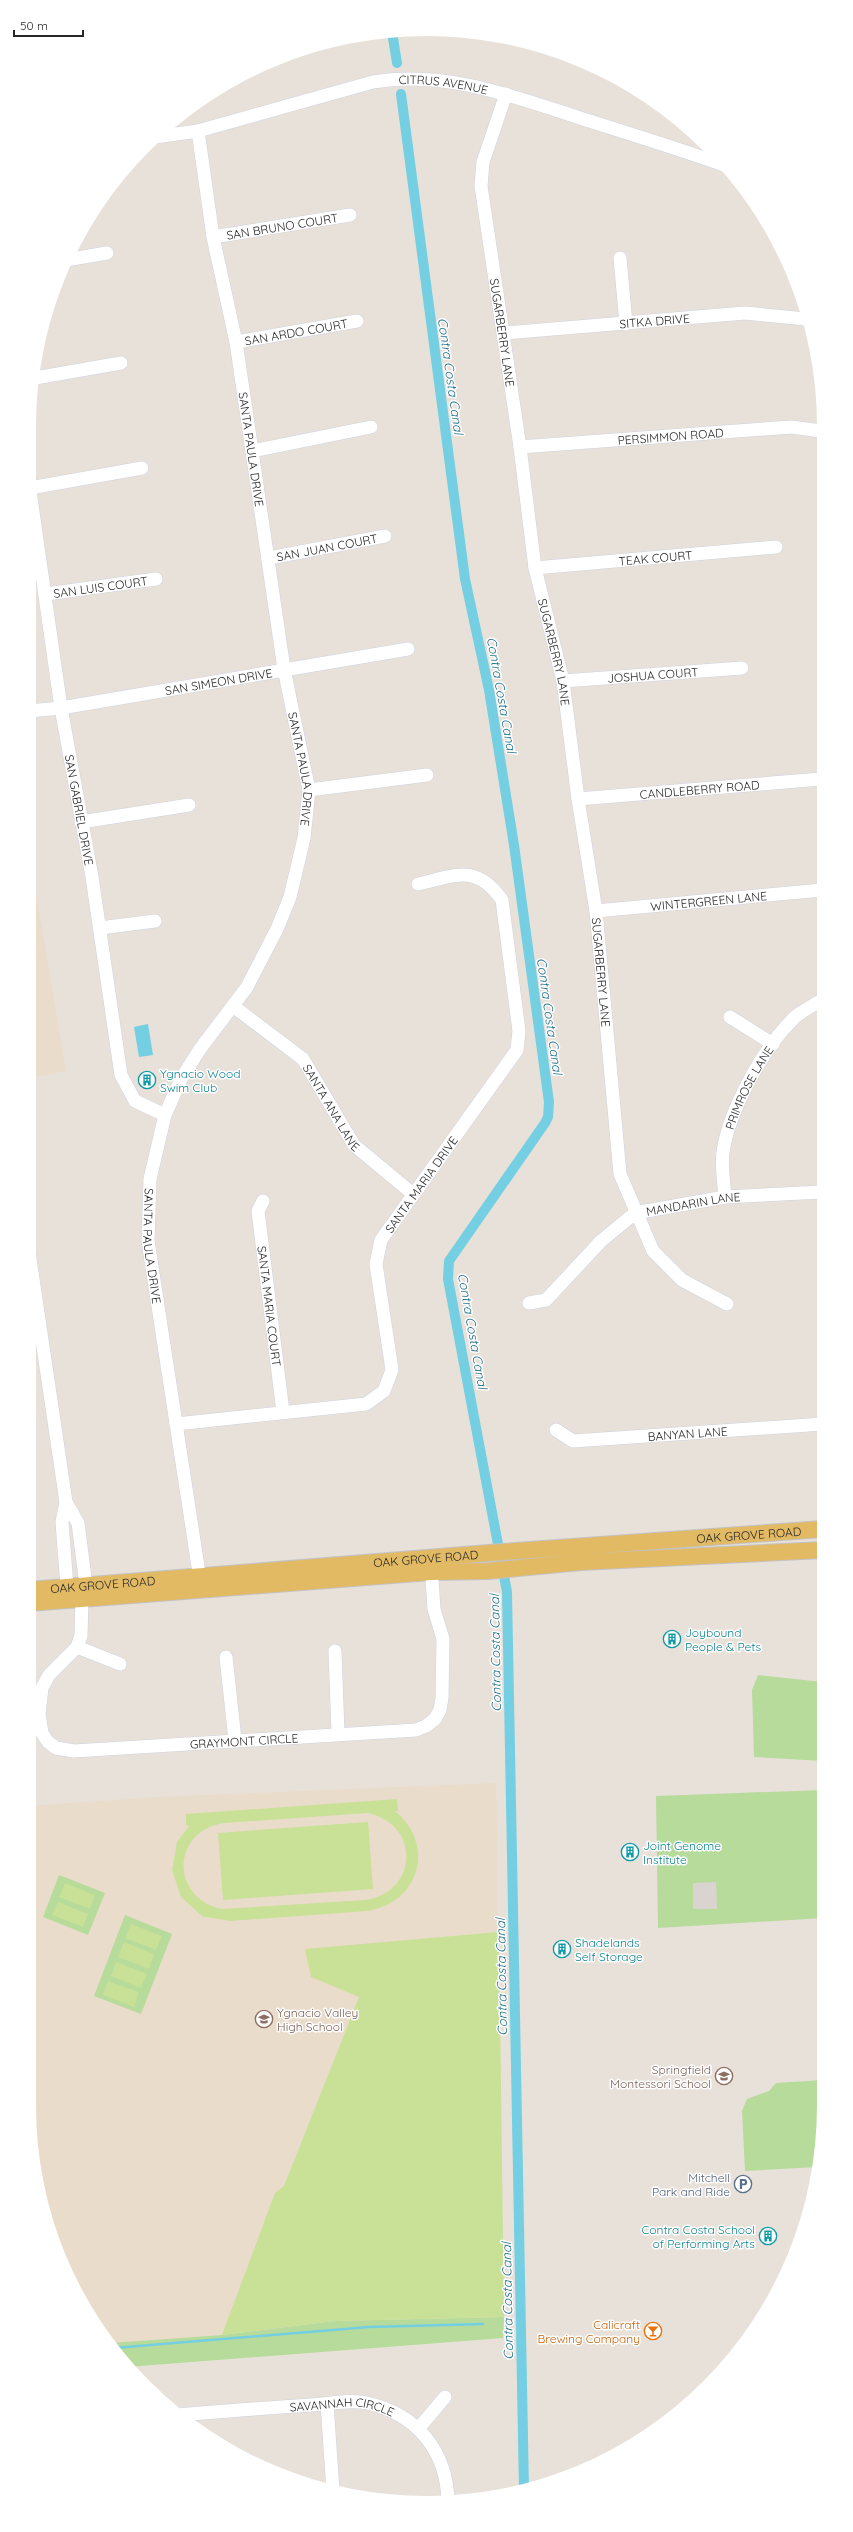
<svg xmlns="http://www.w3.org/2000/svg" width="853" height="2532" viewBox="0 0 853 2532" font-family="Quicksand,sans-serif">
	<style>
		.education { fill: #e9dcca }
		.green { fill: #b6db9a }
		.pitch { fill: #c8e196; fill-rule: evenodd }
		.plaza { fill: #d9d4d0 }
		.water { fill: #74cfe2 }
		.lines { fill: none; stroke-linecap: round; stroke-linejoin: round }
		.stream { stroke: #74cfe2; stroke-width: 2.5 }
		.canal { stroke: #74cfe2; stroke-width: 10 }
		.minor-casing { stroke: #cfd3df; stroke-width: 14 }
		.major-casing { stroke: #c3c3c3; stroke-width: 18 }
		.minor { stroke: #fff; stroke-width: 13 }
		.major { stroke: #e3ba64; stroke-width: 16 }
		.labels { text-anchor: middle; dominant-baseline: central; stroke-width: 3; stroke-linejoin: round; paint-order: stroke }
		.street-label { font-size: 12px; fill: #272727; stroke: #fff }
		.culture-label { font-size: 12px; fill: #0d838f; stroke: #fff; text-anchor: start }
		.education-label { font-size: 12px; fill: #785e54; stroke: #fff; text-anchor: start }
		.service-label { font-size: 12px; fill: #4e5e75; stroke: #fff; text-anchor: end }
		.food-label { font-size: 12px; fill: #c56008; stroke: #fff; text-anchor: end }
		.water-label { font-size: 13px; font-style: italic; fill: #196d89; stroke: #fff }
	</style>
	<rect width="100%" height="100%" fill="#e8e1d9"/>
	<path class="education" d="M 29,852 L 66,1071 L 29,1078 Z
		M 496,1783 L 504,2317 L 335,2321 L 222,2335 L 110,2343 L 82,2304 L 59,2257 L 37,2183 L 29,2105 L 29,1806 L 158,1797 Z"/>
	<path class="green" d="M 450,30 L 529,42 L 575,58 Z
		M 758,1675 L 823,1682 L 823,1761 L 754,1757 L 752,1690 Z
		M 823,1790 L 824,1918 L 658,1928 L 656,1796 Z
		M 59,1875 L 105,1893 L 88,1935 L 43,1917 Z
		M 125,1915 L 172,1934 L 141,2014 L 94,1996 Z
		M 824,2080 L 824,2106 L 816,2167 L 745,2171 L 742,2111 L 747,2099 L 769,2091 L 776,2083 Z
		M 504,2317 L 503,2338 L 127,2367 L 110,2343 L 222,2335 L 335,2321 Z"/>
	<path class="pitch" d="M 397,1799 L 398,1811 L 395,1811 C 436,1845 420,1903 367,1911 L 230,1921 L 202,1916 L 181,1897 L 172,1870 L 177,1842 L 189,1826 L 186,1825 L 186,1814 ZM 368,1813 C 420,1824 419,1891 366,1900 L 222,1909 C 170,1898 171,1831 224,1823 Z
		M 368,1822 L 373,1889 L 223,1900 L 218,1833 Z
		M 65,1883 L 95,1895 L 90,1909 L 59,1897 Z
		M 58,1902 L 88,1914 L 83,1927 L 52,1915 Z
		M 131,1924 L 162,1936 L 156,1950 L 125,1938 Z
		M 499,1932 L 504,2317 L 335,2321 L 222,2335 L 275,2193 L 284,2186 L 359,1997 L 311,1977 L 305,1949 Z
		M 124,1942 L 154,1954 L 149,1969 L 118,1957 Z
		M 116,1962 L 147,1974 L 141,1988 L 111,1976 Z
		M 108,1981 L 139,1992 L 134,2007 L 103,1995 Z"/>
	<path class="plaza" d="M 716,1882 L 717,1909 L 693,1909 L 693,1883 Z"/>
	<path class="water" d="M 148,1024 L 153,1055 L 139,1057 L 134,1027 Z"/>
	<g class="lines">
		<path class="stream" d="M 114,2348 L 369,2327 L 483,2324"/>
		<path class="canal" d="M 392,32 L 397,63
			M 401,94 L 465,579 L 489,690 L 514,845 L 549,1102 L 548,1117 L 545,1123 L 449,1261 L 448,1279 L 507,1592 L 524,2490"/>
		<defs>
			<g id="minor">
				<path id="s1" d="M 506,94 L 483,162 L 481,186 L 520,447 L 535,568 L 563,681 L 578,799 L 596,911 L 620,1174 L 653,1251 L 682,1280 L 727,1304"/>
				<path id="s2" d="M 198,131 L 213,237 L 236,342 L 284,669 L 309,790 L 304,838 L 290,897 L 277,929 L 247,987 L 200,1049 L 181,1079 L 165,1115 L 150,1179 L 148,1241 L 201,1586"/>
				<path id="s3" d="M 155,137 L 198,131 L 373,82 C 446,70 515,97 583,119 C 631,134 679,149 727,166"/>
				<path id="s4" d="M 213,237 L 350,215"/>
				<path d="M 620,258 L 626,324"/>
				<path d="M 66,260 L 107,253"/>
				<path id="s5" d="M 504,333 L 745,313 L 806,319"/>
				<path id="s6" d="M 236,342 L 357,321"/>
				<path d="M 35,378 L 121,363"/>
				<path id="s7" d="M 520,447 L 791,427 L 821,431"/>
				<path d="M 252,451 L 371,427"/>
				<path id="s8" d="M 29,484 L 61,708 L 92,877 L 121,1075 L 135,1101 L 165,1115"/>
				<path d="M 30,488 L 142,468"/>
				<path id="s9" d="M 269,558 L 385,536"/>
				<path id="s10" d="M 535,568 L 776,547"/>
				<path id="s11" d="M 46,594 L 156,579"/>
				<path id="s12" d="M 563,681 L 742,668"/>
				<path id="s13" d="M 29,711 L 61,708 L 408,649"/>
				<path d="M 309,790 L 427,775"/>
				<path id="s14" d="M 578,799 L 821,779"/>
				<path d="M 81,822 L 189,805"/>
				<path id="s15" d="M 596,911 L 822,890"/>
				<path d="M 100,928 L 155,921"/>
				<path id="s16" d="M 233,1006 L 303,1059 L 354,1145 L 413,1194"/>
				<path d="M 730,1017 L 773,1044"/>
				<path id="s17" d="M 725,1197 C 724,1183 721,1166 723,1152 C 729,1110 764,1047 794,1018 C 801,1011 813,1006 822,1000"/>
				<path id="s18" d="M 263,1201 L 258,1211 L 283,1412"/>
				<path d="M 29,1252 L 66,1502"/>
				<path id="s19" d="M 529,1303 L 546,1300 L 601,1241 L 635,1213 L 725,1197 L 822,1192"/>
				<path id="s20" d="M 176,1424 L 366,1404 L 384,1391 L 392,1370 L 376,1264 L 381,1240 L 517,1050 L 519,1031 L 502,900 C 476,863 455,876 418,884"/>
				<path id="s21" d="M 556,1430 L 573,1441 L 823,1424"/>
				<path id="s22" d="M 74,1593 L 67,1587 L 62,1522 L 66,1502 L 78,1523 L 86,1585 L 82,1599 L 81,1636 L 77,1647 L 49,1675 L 42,1688 L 39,1714 L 42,1733 L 48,1742 L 56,1748 L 74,1751 L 416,1730 L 426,1726 L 435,1719 L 440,1710 L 442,1698 L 443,1639 L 434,1609 L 431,1564"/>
				<path d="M 77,1647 L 120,1664"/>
				<path d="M 335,1651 L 338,1733"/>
				<path d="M 226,1657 L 235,1740"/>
				<path d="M 327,2404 L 333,2491"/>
				<path id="s23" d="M 178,2415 C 223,2411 267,2408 312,2405 C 328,2404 351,2399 367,2403 C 417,2414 447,2451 448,2502"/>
				<path d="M 419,2428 L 445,2397"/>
			</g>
			<g id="major">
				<path id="s24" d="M 29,1590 L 489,1553 L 823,1529"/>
				<path d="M 29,1603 L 431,1572 L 488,1571 L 581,1562 L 823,1550"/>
			</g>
		</defs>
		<use href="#minor" class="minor-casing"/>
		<use href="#major" class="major-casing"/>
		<use href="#minor" class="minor"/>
		<use href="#major" class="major"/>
	</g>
	<defs>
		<symbol id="building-ring" viewBox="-11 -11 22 22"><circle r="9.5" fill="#fff" stroke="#0f9aa8" stroke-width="1.5"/><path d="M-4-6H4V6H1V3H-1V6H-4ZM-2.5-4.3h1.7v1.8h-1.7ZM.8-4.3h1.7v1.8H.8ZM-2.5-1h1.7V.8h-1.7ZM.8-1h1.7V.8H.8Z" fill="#0f9aa8"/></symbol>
		<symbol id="school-ring" viewBox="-11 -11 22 22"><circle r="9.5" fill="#fff" stroke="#8d6e63" stroke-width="1.5"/><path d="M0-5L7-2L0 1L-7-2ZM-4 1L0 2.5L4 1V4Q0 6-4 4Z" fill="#8d6e63"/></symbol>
		<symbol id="parking-ring" viewBox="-11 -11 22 22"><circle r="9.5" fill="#fff" stroke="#5c6f8a" stroke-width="1.5"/><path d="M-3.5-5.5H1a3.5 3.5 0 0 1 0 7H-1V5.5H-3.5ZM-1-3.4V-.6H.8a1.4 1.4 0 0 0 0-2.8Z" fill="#5c6f8a"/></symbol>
		<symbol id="bar-ring" viewBox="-11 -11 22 22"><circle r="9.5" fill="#fff" stroke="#e8710a" stroke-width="1.5"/><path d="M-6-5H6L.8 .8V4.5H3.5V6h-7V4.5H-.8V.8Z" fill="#e8710a"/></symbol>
	</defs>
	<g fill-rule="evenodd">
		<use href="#building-ring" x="137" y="1070" width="20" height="20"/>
		<use href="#building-ring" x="662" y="1629" width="20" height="20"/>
		<use href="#building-ring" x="620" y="1842" width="20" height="20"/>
		<use href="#building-ring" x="552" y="1939" width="20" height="20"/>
		<use href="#school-ring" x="254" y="2009" width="20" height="20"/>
		<use href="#school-ring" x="714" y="2066" width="20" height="20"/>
		<use href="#parking-ring" x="733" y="2174" width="20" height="20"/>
		<use href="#building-ring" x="758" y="2226" width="20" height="20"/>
		<use href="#bar-ring" x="643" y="2321" width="20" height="20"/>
	</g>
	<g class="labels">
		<g class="street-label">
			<text stroke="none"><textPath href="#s3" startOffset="296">CITRUS AVENUE</textPath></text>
			<text stroke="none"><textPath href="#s4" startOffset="70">SAN BRUNO COURT</textPath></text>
			<text stroke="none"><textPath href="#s5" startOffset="151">SITKA DRIVE</textPath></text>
			<text stroke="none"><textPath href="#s6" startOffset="61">SAN ARDO COURT</textPath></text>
			<text stroke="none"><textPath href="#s1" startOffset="244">SUGARBERRY LANE</textPath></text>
			<text stroke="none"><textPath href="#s7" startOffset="151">PERSIMMON ROAD</textPath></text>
			<text stroke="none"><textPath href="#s2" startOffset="323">SANTA PAULA DRIVE</textPath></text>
			<text stroke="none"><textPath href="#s9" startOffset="59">SAN JUAN COURT</textPath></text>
			<text stroke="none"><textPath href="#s10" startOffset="121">TEAK COURT</textPath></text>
			<text stroke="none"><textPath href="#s11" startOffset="55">SAN LUIS COURT</textPath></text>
			<text stroke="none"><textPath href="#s1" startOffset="568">SUGARBERRY LANE</textPath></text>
			<text stroke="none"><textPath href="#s12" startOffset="90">JOSHUA COURT</textPath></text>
			<text stroke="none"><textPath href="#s13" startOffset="192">SAN SIMEON DRIVE</textPath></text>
			<text stroke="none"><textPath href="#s2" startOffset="647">SANTA PAULA DRIVE</textPath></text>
			<text stroke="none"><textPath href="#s14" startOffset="122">CANDLEBERRY ROAD</textPath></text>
			<text stroke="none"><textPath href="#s8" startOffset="330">SAN GABRIEL DRIVE</textPath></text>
			<text stroke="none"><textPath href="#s15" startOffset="113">WINTERGREEN LANE</textPath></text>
			<text stroke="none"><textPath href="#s1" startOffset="892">SUGARBERRY LANE</textPath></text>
			<text stroke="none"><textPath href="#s17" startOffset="115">PRIMROSE LANE</textPath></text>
			<text stroke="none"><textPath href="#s16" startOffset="144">SANTA ANA LANE</textPath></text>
			<text stroke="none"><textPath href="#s20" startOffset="436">SANTA MARIA DRIVE</textPath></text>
			<text stroke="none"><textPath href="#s19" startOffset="201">MANDARIN LANE</textPath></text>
			<text stroke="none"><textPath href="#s2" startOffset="1163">SANTA PAULA DRIVE</textPath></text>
			<text stroke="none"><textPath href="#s18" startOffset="107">SANTA MARIA COURT</textPath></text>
			<text stroke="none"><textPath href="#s21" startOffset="135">BANYAN LANE</textPath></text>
			<text stroke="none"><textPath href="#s24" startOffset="722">OAK GROVE ROAD</textPath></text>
			<text stroke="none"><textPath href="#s24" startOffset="398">OAK GROVE ROAD</textPath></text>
			<text stroke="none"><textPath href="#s24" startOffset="74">OAK GROVE ROAD</textPath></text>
			<text stroke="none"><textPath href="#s22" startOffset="554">GRAYMONT CIRCLE</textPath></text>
			<text stroke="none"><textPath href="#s23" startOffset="165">SAVANNAH CIRCLE</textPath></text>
		</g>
		<g class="culture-label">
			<text x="160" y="1073">Ygnacio Wood<tspan x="160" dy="14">Swim Club</tspan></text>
			<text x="685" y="1632">Joybound<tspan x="685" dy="14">People &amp; Pets</tspan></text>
			<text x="643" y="1845">Joint Genome<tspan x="643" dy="14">Institute</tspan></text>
			<text x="575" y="1942">Shadelands<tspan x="575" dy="14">Self Storage</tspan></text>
			<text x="755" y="2229" text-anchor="end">Contra Costa School<tspan x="755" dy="14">of Performing Arts</tspan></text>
		</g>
		<g class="education-label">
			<text x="277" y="2012">Ygnacio Valley<tspan x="277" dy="14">High School</tspan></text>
			<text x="711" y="2069" text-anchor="end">Springfield<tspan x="711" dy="14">Montessori School</tspan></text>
		</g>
		<g class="service-label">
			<text x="730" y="2177">Mitchell<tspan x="730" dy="14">Park and Ride</tspan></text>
		</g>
		<g class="food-label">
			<text x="640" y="2324">Calicraft<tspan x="640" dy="14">Brewing Company</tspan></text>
		</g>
		<g class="water-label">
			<text transform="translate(451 376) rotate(82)">Contra Costa Canal</text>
			<text transform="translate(502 695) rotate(80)">Contra Costa Canal</text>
			<text transform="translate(550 1016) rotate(82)">Contra Costa Canal</text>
			<text transform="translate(473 1331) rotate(80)">Contra Costa Canal</text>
			<text transform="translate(495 1653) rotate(-91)">Contra Costa Canal</text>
			<text transform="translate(501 1977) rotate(-91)">Contra Costa Canal</text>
			<text transform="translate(507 2301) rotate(-91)">Contra Costa Canal</text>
		</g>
	</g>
	<path d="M0 0H853V2532H0ZM426 36H427A390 390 0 0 1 817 426V2106A390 390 0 0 1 427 2496H426A390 390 0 0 1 36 2106V426A390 390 0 0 1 426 36Z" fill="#fff" fill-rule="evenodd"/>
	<path d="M14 30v6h69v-6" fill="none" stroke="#272727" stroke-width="2"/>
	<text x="20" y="30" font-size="12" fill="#272727" stroke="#ffffff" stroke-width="3" paint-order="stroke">50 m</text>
</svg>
